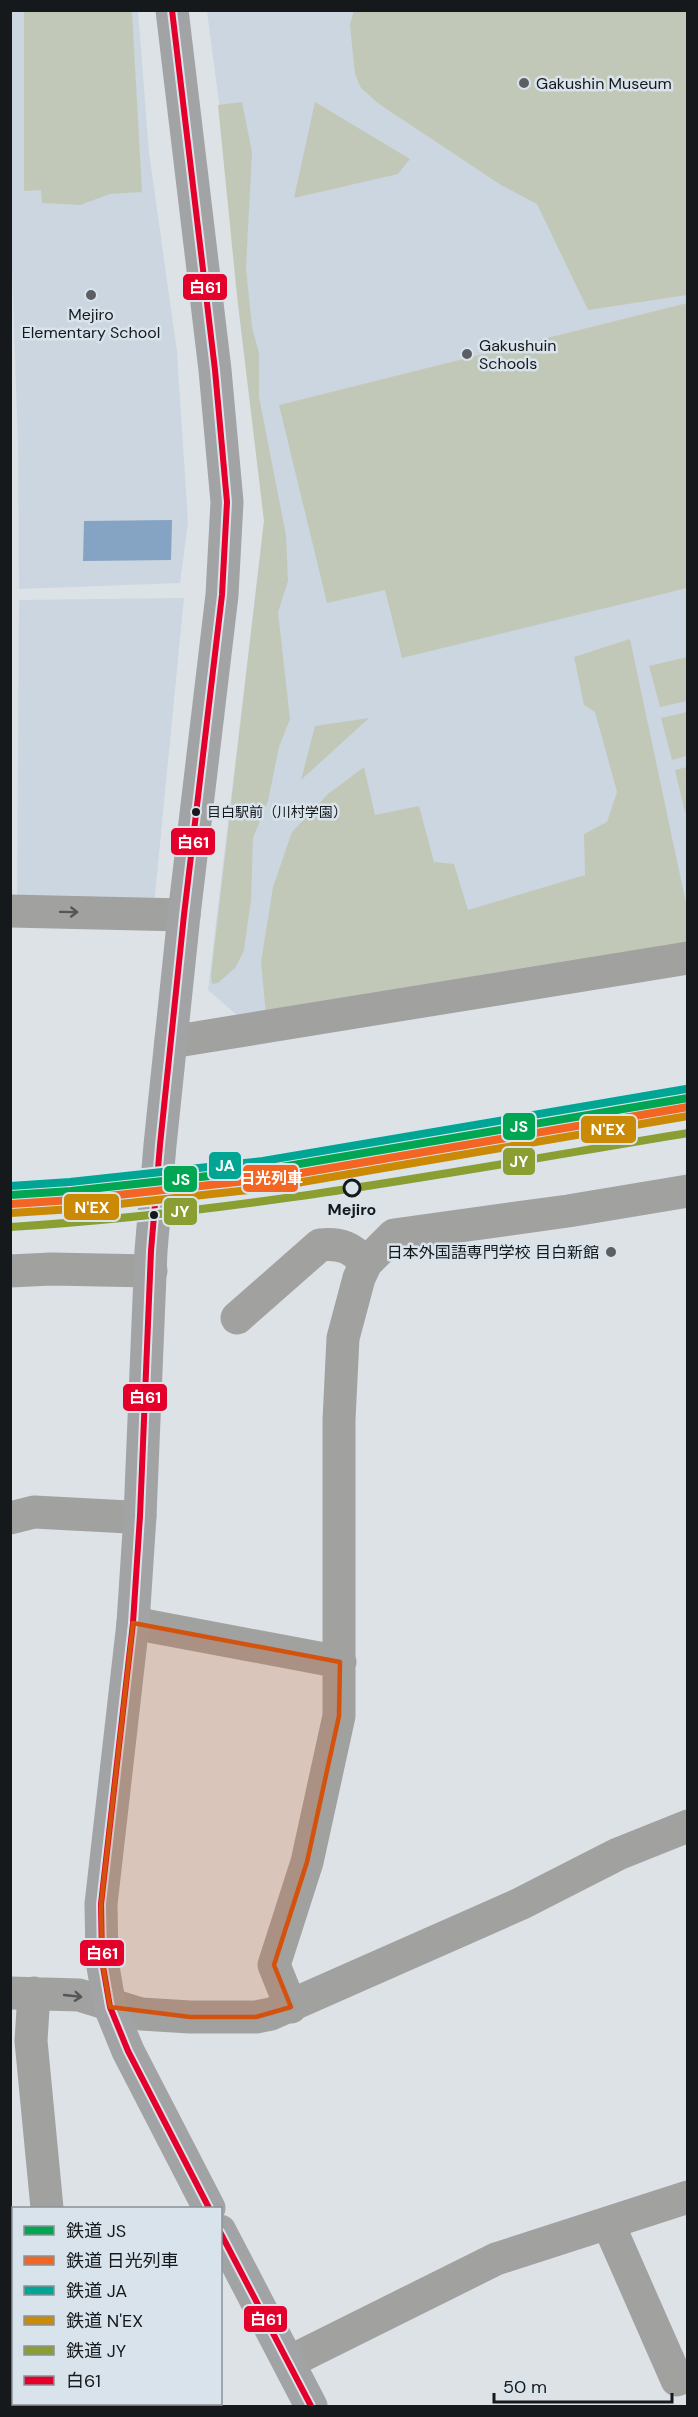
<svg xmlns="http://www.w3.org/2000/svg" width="698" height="2417" viewBox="0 0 698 2417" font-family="'DM Sans','Noto Sans JP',sans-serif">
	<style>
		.built { fill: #cbd6e0 }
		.green { fill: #c2c8b8 }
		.water { fill: #85a3c2 }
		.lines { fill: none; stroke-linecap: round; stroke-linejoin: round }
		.minor { stroke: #a1a1a0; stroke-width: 33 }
		.major { stroke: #a2a3a4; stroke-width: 33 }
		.bus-1-casing { stroke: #d9e3eb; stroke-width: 10 }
		.bus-1 { stroke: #e4002b; stroke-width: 6 }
		.rail-1-casing { stroke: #d9e3eb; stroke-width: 12 }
		.rail-2-casing { stroke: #d9e3eb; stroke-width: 12 }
		.rail-3-casing { stroke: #d9e3eb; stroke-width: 12 }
		.rail-4-casing { stroke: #d9e3eb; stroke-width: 12 }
		.rail-5-casing { stroke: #d9e3eb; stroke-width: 12 }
		.rail-1 { stroke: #00a651; stroke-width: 8 }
		.rail-2 { stroke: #f26522; stroke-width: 8 }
		.rail-3 { stroke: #01a594; stroke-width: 8 }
		.rail-4 { stroke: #ca8a06; stroke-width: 8 }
		.rail-5 { stroke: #8a9e32; stroke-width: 8 }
		.oneway { stroke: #545657 }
		.marked { fill: #d3530e; fill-opacity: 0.2; stroke: #d3530e; stroke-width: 4.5; stroke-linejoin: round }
		.poi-dot { fill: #5b5f63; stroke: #d9e3eb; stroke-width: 2 }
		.bus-dot { fill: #15191c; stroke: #d9e3eb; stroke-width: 2 }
		.stop-dot { fill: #d9e3eb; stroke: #15191c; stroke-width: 3 }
		.labels { text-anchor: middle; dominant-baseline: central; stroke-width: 5; stroke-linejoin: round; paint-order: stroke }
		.bus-label { font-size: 14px; fill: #15191c; stroke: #d9e3eb; text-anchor: start }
		.poi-label { font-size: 16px; fill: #15191c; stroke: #d9e3eb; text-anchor: start }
		.stop-label { font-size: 16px; font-weight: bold; fill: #15191c; stroke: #d9e3eb }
		.line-badge { stroke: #d9e3eb; stroke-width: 2 }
		.badge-label { font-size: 16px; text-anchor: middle; font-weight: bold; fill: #fff }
	</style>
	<rect width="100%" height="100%" fill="#dde2e7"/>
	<path class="built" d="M 11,11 L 138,11 L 149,152 L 177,352 L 188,523 L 180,583 L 19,589 L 18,444 L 11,238 Z
		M 207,11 L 687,11 L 687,944 L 238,1016 L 208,990 L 264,521 L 230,187 Z
		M 184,598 L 154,905 L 17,901 L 19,600 Z"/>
	<path class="green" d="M 354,10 L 687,11 L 687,295 L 588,310 L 537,204 L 501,185 L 379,104 L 361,88 L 355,74 L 350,25 Z
		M 24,11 L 132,11 L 142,192 L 110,194 L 80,205 L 42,203 L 41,190 L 24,191 Z
		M 242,102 L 252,152 L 246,268 L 252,327 L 259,353 L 259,397 L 286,535 L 288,581 L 278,612 L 290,719 L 279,747 L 268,801 L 253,838 L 251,900 L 244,950 L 236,967 L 218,983 L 212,984 L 211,976 L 264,521 L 237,296 L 218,105 Z
		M 315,102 L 410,159 L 398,174 L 294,198 Z
		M 687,303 L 687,588 L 402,658 L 385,590 L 327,603 L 279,405 Z
		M 630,639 L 687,908 L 687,944 L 266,1015 L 261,962 L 273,887 L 292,832 L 328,794 L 364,767 L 375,815 L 419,806 L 434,862 L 454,864 L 468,910 L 585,875 L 584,834 L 607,822 L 617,792 L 595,712 L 584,705 L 574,657 Z
		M 687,657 L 687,701 L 660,707 L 649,666 Z
		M 687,712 L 687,756 L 672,760 L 661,718 Z
		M 369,718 L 301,780 L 315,726 Z
		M 687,767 L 688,811 L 685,812 L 675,770 Z"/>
	<path class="water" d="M 172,520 L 171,560 L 83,561 L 84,521 Z"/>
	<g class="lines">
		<path class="minor" d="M 10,911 L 184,915
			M 171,1042 L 688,958
			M 10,1271 L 51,1269 L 151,1271
			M 237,1318 L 320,1245 C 341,1243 351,1247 366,1263
			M 10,1518 L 34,1512 L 129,1517 L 140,1516
			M 133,1623 L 340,1662
			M 10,1993 L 79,1995 L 141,2014 L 190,2017 L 256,2017 L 271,2014 L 520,1904 L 618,1854 L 688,1826
			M 34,1993 L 31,2041 L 47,2208
			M 291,2007 L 274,1965 L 307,1862 L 339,1716 L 339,1420 L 343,1338 L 359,1278 L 366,1263 L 394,1235 L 568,1211 L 688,1191
			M 608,2223 L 677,2380
			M 10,2339 L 14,2338
			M 289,2362 L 496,2259 L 688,2197
			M 75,2404 L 76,2406"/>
		<path class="major" d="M 172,10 L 215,370 L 227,502 L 222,595 L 184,915 L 160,1145 L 151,1251 L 140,1516 L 133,1623 L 101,1904 L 102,1961 L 110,2007 L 128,2051 L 209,2208
			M 220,2231 L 311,2406"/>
		<defs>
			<path id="bus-1" d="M 172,10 L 215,370 L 227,502 L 222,595 L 184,915 L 160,1145 L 151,1251 L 140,1516 L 133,1623 L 101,1904 L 102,1961 L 110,2007 L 128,2051 L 209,2208
				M 220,2232 L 311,2406"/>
		</defs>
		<use href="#bus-1" class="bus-1-casing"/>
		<use href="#bus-1" class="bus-1"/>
		<defs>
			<path id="rail-1" d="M 10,1195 L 71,1191 L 264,1170 L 688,1098"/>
			<path id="rail-2" d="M 11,1204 L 72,1200 L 266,1179 L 688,1107"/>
			<path id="rail-3" d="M 10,1186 L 70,1182 L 263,1161 L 686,1089"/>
			<path id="rail-4" d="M 11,1213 L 73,1209 L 267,1188 L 688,1116"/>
			<path id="rail-5" d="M 10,1227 C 238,1213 463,1170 688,1133"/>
		</defs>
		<use href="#rail-1" class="rail-1-casing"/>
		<use href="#rail-2" class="rail-2-casing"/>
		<use href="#rail-3" class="rail-3-casing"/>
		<use href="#rail-4" class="rail-4-casing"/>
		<use href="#rail-5" class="rail-5-casing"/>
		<use href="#rail-1" class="rail-1"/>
		<use href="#rail-2" class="rail-2"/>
		<use href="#rail-3" class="rail-3"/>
		<use href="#rail-4" class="rail-4"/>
		<use href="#rail-5" class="rail-5"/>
	</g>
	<defs><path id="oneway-shaft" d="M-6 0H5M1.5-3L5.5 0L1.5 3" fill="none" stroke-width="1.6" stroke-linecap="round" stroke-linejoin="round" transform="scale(1.5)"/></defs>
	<g class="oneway">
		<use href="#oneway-shaft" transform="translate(69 912) rotate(1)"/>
		<use href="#oneway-shaft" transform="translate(73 1996) rotate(6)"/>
	</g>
	<path class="marked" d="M 133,1623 L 340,1662 L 339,1716 L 307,1862 L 274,1965 L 291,2007 L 256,2017 L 190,2017 L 110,2007 L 102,1961 L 101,1904 Z"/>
	<g class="poi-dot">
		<circle cx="524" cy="83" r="6"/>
		<circle cx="91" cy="295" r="6"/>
		<circle cx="467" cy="354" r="6"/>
		<circle cx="611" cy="1252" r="6"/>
	</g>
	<g class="bus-dot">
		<circle cx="196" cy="812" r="5"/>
		<circle cx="154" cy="1215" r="5"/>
	</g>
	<circle class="stop-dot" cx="352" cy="1188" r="8"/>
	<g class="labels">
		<g class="bus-label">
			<text x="207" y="812">目白駅前（川村学園）</text>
		</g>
		<g class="poi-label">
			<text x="536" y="83">Gakushin Museum</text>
			<text x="91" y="314" text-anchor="middle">Mejiro<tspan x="91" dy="18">Elementary School</tspan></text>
			<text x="479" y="345">Gakushuin<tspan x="479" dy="18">Schools</tspan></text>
			<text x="599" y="1252" text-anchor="end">日本外国語専門学校 目白新館</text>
		</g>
		<g class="stop-label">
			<text x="352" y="1209">Mejiro</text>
		</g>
	</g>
	<g class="line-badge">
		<rect x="182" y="273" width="46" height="28" rx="6" fill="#e4002b"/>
		<rect x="170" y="827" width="46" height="29" rx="6" fill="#e4002b"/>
		<rect x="502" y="1112" width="34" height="29" rx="6" fill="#00a651"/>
		<rect x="580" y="1115" width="57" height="29" rx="6" fill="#ca8a06"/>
		<rect x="502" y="1147" width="34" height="29" rx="6" fill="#8a9e32"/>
		<rect x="208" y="1151" width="34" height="29" rx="6" fill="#01a594"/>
		<rect x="242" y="1164" width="57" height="29" rx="6" fill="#f26522"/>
		<rect x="163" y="1165" width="35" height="28" rx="6" fill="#00a651"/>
		<rect x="63" y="1193" width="57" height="28" rx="6" fill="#ca8a06"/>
		<rect x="163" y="1197" width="35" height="29" rx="6" fill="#8a9e32"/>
		<rect x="122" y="1383" width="46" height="29" rx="6" fill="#e4002b"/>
		<rect x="79" y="1939" width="46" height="28" rx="6" fill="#e4002b"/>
		<rect x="243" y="2305" width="45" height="28" rx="6" fill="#e4002b"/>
	</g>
	<g class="badge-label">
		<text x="205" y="293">白61</text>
		<text x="193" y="848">白61</text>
		<text x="519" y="1132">JS</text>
		<text x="608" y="1135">N'EX</text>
		<text x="519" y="1167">JY</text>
		<text x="225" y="1171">JA</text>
		<text x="271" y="1184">日光列車</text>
		<text x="181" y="1185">JS</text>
		<text x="92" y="1213">N'EX</text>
		<text x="180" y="1217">JY</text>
		<text x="145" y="1403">白61</text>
		<text x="102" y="1959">白61</text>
		<text x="266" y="2325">白61</text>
	</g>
	<rect width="698" height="2417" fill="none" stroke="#15191c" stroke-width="24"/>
	<rect x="12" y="2207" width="210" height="198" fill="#d9e3eb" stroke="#8b9298" stroke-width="1.5"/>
	<rect x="24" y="2226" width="30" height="9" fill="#00a651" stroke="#8b9298" stroke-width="1.5"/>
	<text x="66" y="2237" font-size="18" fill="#15191c">鉄道 JS</text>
	<rect x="24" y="2256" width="30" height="9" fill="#f26522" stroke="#8b9298" stroke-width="1.5"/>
	<text x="66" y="2267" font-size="18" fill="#15191c">鉄道 日光列車</text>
	<rect x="24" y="2286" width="30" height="9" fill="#01a594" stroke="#8b9298" stroke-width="1.5"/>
	<text x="66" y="2297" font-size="18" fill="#15191c">鉄道 JA</text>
	<rect x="24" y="2316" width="30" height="9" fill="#ca8a06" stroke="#8b9298" stroke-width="1.5"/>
	<text x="66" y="2327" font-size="18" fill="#15191c">鉄道 N'EX</text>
	<rect x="24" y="2346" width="30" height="9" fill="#8a9e32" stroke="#8b9298" stroke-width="1.5"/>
	<text x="66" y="2357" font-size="18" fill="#15191c">鉄道 JY</text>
	<rect x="24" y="2376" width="30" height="9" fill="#e4002b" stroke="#8b9298" stroke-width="1.5"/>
	<text x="66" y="2387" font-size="18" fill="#15191c">白61</text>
	<path d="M494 2393v9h178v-9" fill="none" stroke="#15191c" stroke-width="3"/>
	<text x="503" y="2393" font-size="18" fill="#15191c" stroke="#d9e3eb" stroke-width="4.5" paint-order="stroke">50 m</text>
</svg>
